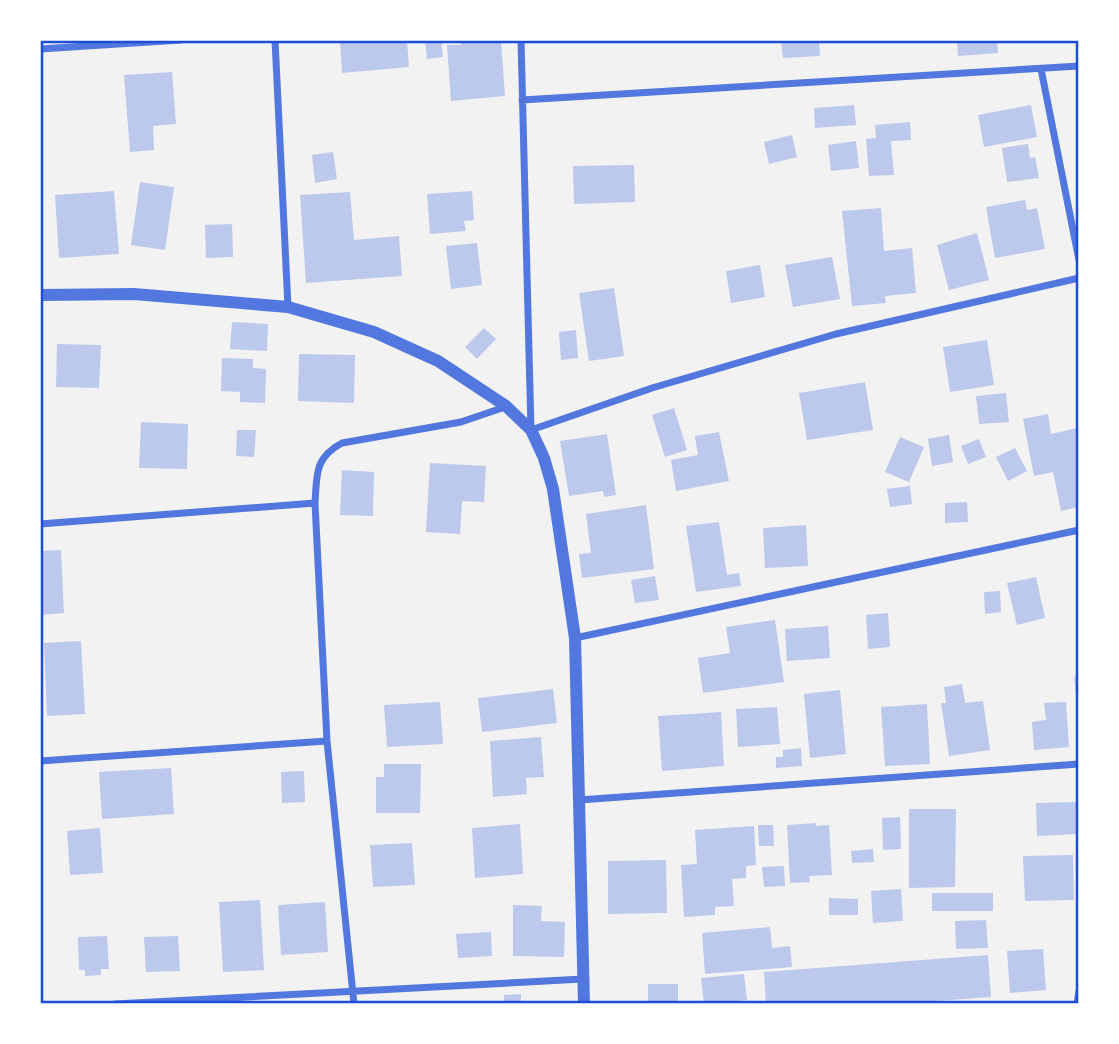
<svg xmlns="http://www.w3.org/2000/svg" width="1119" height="1044" viewBox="0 0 1119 1044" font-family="'Public Sans',sans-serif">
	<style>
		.building { fill: #bdc9ec }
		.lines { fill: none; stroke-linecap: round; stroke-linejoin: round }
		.minor { stroke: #5277de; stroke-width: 7 }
		.tertiary { stroke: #5277de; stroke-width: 12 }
		.neatline { fill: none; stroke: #1d4ed8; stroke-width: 2.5 }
	</style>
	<rect width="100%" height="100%" fill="#f2f2f2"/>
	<path class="building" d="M 340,40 L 407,40 L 409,67 L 342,73 Z
		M 425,40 L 441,40 L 443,57 L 427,59 Z
		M 460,40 L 501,41 L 505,96 L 451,101 L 447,45 L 461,45 Z
		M 781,40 L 819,40 L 820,56 L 783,58 Z
		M 957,40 L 997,40 L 998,53 L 958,56 Z
		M 172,72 L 176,124 L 153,126 L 154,150 L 130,152 L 124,75 Z
		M 854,105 L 856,125 L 815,128 L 814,108 Z
		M 1031,105 L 1037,137 L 984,147 L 978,115 Z
		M 910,122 L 911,140 L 891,141 L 894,175 L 869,176 L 866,139 L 876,138 L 875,125 Z
		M 792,135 L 797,157 L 769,164 L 764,142 Z
		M 856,141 L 859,168 L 831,171 L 828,145 Z
		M 1028,144 L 1030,158 L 1035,157 L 1039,178 L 1007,182 L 1002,148 Z
		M 333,152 L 337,179 L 315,183 L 312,155 Z
		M 634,165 L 635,202 L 574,204 L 573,166 Z
		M 140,182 L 174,187 L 165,250 L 131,245 Z
		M 114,191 L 119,254 L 59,258 L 55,195 Z
		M 472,191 L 474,220 L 464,221 L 466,231 L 430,234 L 427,194 Z
		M 350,192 L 354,240 L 399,236 L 402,276 L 306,283 L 300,195 Z
		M 1025,200 L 1027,210 L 1037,208 L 1045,249 L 995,258 L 986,207 Z
		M 881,208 L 884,251 L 912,248 L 916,293 L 885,296 L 886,303 L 852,306 L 842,211 Z
		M 232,224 L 233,257 L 206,258 L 205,225 Z
		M 977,233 L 989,280 L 949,290 L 937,245 Z
		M 477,243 L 482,285 L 451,289 L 446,246 Z
		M 832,257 L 840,299 L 793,307 L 785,265 Z
		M 760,265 L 765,297 L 731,303 L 726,271 Z
		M 614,288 L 624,356 L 589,361 L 579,293 Z
		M 232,322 L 268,324 L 267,351 L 230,349 Z
		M 484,328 L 496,339 L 477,359 L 465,347 Z
		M 576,330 L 578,358 L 561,360 L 559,332 Z
		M 987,340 L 994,385 L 950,392 L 943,347 Z
		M 57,344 L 101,345 L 99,388 L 56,387 Z
		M 299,354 L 355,355 L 354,403 L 298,401 Z
		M 222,358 L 253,359 L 253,368 L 266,369 L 265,403 L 240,402 L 240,392 L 221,391 Z
		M 865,382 L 873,430 L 807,440 L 799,393 Z
		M 1006,393 L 1009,422 L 979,424 L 976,396 Z
		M 674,408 L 687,450 L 665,457 L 652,415 Z
		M 1048,414 L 1051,434 L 1077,428 L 1079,507 L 1061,511 L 1053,472 L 1034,476 L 1023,419 Z
		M 141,422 L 188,424 L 187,469 L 139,468 Z
		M 237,430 L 256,430 L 254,457 L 236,456 Z
		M 719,432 L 729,481 L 676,491 L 671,460 L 698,455 L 695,436 Z
		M 607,434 L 616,495 L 604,497 L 603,491 L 569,496 L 560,441 Z
		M 949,435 L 953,462 L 932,466 L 928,439 Z
		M 900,437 L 924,447 L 909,482 L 885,472 Z
		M 979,439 L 986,457 L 968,464 L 961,446 Z
		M 1015,448 L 1027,471 L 1008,481 L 996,457 Z
		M 430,463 L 486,466 L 484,502 L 462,501 L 460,534 L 426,532 Z
		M 342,470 L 374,472 L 373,516 L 340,515 Z
		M 910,486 L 912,504 L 890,507 L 887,489 Z
		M 967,502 L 968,522 L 945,523 L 945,503 Z
		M 646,505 L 654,569 L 582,578 L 579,554 L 591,553 L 586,514 Z
		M 719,522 L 727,575 L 739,573 L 741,586 L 696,592 L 686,526 Z
		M 806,525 L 808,566 L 765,568 L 763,528 Z
		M 61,550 L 64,613 L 40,615 L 40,551 Z
		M 655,576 L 659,600 L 635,603 L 631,580 Z
		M 1036,577 L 1045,618 L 1017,625 L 1007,583 Z
		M 1000,591 L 1001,612 L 985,614 L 984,592 Z
		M 888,613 L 890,647 L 868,649 L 866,615 Z
		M 775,620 L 784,682 L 703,693 L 698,658 L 730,653 L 726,627 Z
		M 828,626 L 830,658 L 787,661 L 785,629 Z
		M 81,641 L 85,714 L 47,716 L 44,643 Z
		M 1079,676 L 1079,705 L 1077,705 L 1074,677 Z
		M 962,684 L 965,703 L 983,701 L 990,750 L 949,756 L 941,703 L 946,703 L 944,687 Z
		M 553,689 L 557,723 L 482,732 L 478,698 Z
		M 840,690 L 846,754 L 810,758 L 804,694 Z
		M 440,702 L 443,744 L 387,747 L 384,705 Z
		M 1066,702 L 1069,747 L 1034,750 L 1032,722 L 1046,720 L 1044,703 Z
		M 927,704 L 930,764 L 885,766 L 881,707 Z
		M 777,707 L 780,744 L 738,747 L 736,709 Z
		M 721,712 L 724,766 L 662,771 L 658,716 Z
		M 541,737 L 544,777 L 526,778 L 527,794 L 493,797 L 490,741 Z
		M 801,748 L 802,766 L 776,768 L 776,757 L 783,757 L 783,750 Z
		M 384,764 L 421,764 L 420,813 L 376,813 L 376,777 L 384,777 Z
		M 171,768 L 174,814 L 102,819 L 99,772 Z
		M 304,771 L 305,802 L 282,803 L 281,772 Z
		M 1077,802 L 1078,834 L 1037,836 L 1036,803 Z
		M 909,809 L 956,809 L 955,887 L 909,888 Z
		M 900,817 L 901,849 L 883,850 L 882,818 Z
		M 816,823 L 816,826 L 829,825 L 832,875 L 809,876 L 810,882 L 790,883 L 787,825 Z
		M 520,824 L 523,874 L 475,878 L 472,828 Z
		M 758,825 L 773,825 L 774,846 L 759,846 Z
		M 754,826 L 756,865 L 746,866 L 746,878 L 732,879 L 734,906 L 715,907 L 715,915 L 684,917 L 681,865 L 697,864 L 695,830 Z
		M 100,828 L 103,873 L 70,875 L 67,831 Z
		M 412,843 L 415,885 L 373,887 L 370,845 Z
		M 873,849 L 874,862 L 852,863 L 851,851 Z
		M 1073,855 L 1074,900 L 1025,901 L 1023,856 Z
		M 666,860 L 667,913 L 608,914 L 608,861 Z
		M 784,866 L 785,886 L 764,887 L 762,867 Z
		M 901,889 L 903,921 L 873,923 L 871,891 Z
		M 932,893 L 993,893 L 993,911 L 932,911 Z
		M 829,898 L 858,899 L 858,915 L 829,915 Z
		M 260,900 L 264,970 L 223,972 L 219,902 Z
		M 325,902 L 328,952 L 281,955 L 278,905 Z
		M 513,905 L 542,906 L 541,921 L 565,922 L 564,957 L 513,956 Z
		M 986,920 L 988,948 L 956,949 L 955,921 Z
		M 770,927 L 772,948 L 790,946 L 792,967 L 705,974 L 702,933 Z
		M 491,932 L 492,956 L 458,958 L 456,934 Z
		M 107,936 L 109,969 L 101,969 L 101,975 L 85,976 L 85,970 L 79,970 L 78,937 Z
		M 178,936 L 180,971 L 146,972 L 144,937 Z
		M 1043,949 L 1046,990 L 1010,993 L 1007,951 Z
		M 988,955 L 991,997 L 894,1004 L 766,1004 L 764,972 Z
		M 744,974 L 747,1000 L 704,1004 L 701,978 Z
		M 648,984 L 678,984 L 678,1004 L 648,1004 Z
		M 521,994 L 521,1004 L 504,1004 L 504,995 Z"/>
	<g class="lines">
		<path class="minor" d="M 275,40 L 288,307
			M 521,40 L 531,430 L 652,388 L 836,334 L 1079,278
			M 40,49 L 181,40
			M 1041,69 L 1079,260
			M 522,100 L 1079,66
			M 40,524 L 315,503
			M 575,638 L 1079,530
			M 40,761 L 327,741
			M 579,800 L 1079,764
			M 115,1004 L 583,979
			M 354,1004 L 327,741 L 315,503 C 317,475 314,458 342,443 L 461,422 L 505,407
			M 1077,1004 L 1079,991"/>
		<path class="tertiary" d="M 40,295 L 134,294 L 288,307 L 374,332 L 438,361 L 506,406 L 531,430 L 544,458 L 553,489 L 575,638 L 584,1004"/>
	</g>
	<rect width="1119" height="1044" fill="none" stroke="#ffffff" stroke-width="84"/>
	<rect x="42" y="42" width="1035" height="960" class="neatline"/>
</svg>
